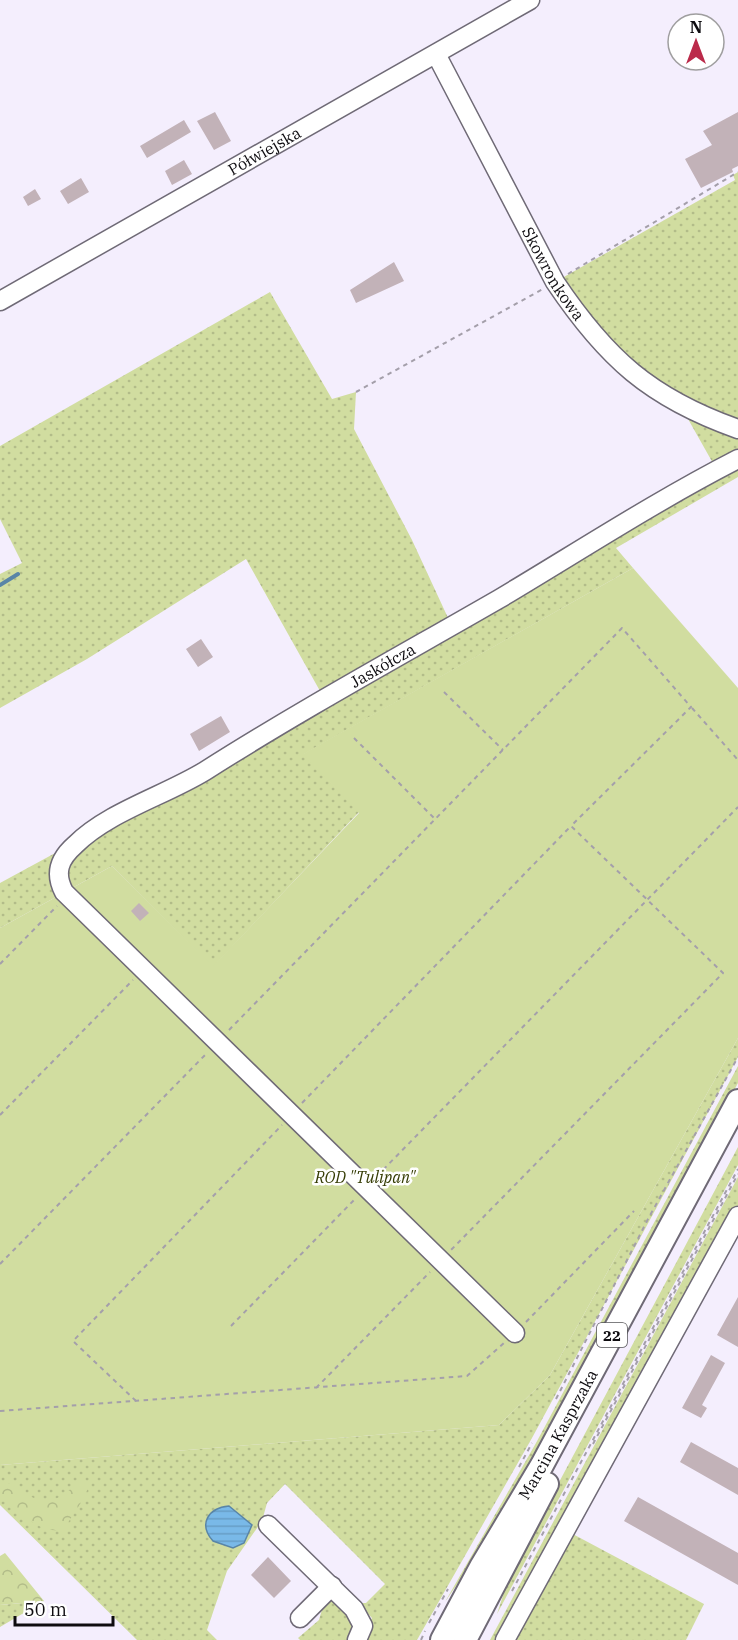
<svg xmlns="http://www.w3.org/2000/svg" width="738" height="1640" viewBox="0 0 738 1640" font-family="'IBM Plex Serif',serif">
	<style>
		.grass { fill: url(#grass-dots) }
		.forest { fill: url(#forest-crowns) }
		.garden { fill: #d1dda0 }
		.water { fill: url(#water-rules); stroke: #5985a7; stroke-width: 1.5 }
		.lines { fill: none; stroke-linecap: round; stroke-linejoin: round }
		.stream { stroke: #5985a7; stroke-width: 4 }
		.building { fill: #c2b2b8 }
		.minor-casing { stroke: #6f6a76; stroke-width: 21 }
		.major-casing { stroke: #6f6a76; stroke-width: 26 }
		.path { stroke: #a49faa; stroke-width: 2; stroke-dasharray: 4.5 4.5; stroke-linecap: butt }
		.minor { stroke: #fff; stroke-width: 18 }
		.major { stroke: #fff; stroke-width: 22 }
		.labels { text-anchor: middle; dominant-baseline: central; stroke-width: 5; stroke-linejoin: round; paint-order: stroke }
		.shield { fill: #fff; stroke: #565558; stroke-width: 1.5 }
		.shield-label { font-size: 15px; font-weight: bold; fill: #0e0c10 }
		.street-label { font-size: 16px; fill: #0e0c10; stroke: #fff }
		.park-label { font-size: 16px; font-style: italic; fill: #353c04; stroke: #fff }
	</style>
	<defs>
		<pattern id="grass-dots" width="8" height="8" patternUnits="userSpaceOnUse" patternTransform="scale(1.5)"><rect width="8" height="8" fill="#d1dda0"/><path d="M2 2h.1M6 6h.1" fill="none" stroke="#b2bc89" stroke-width="1.8" stroke-linecap="round"/></pattern>
		<pattern id="forest-crowns" width="20" height="18" patternUnits="userSpaceOnUse" patternTransform="scale(1.5)"><rect width="20" height="18" fill="#d1dda0"/><path d="M2 6a3 3 0 1 1 6 0M12 15a3 3 0 1 1 6 0" fill="none" stroke="#b2bc89"/></pattern>
		<pattern id="water-rules" width="6" height="5" patternUnits="userSpaceOnUse" patternTransform="scale(1.5)"><rect width="6" height="5" fill="#79b9e8"/><path d="M0 2.5h6" fill="none" stroke="#679ec6"/></pattern>
	</defs>
	<rect width="100%" height="100%" fill="#f4eefd"/>
	<path class="grass" d="M 738,172 L 738,477 L 616,548 L 633,568 L 304,754 L 359,812 L 213,967 L 112,866 L 0,928 L 0,883 L 81,839 L 714,465 L 679,403 L 652,388 L 555,282 L 735,180 L 733,175 Z
		M 270,292 L 332,399 L 356,392 L 354,429 L 412,540 L 449,620 L 320,691 L 246,559 L 87,659 L 0,708 L 0,574 L 22,563 L 0,519 L 0,446 Z
		M 738,1038 L 738,1057 L 532,1438 L 417,1640 L 360,1640 L 372,1618 L 358,1603 L 366,1603 L 385,1584 L 285,1484 L 267,1503 L 262,1521 L 227,1571 L 207,1630 L 217,1640 L 137,1640 L 0,1505 L 0,1465 L 499,1425 L 550,1375 Z
		M 738,1066 L 738,1083 C 645,1256 557,1441 445,1602 L 536,1443 Z
		M 738,1147 L 738,1165 L 497,1614 L 510,1574 Z
		M 738,1177 L 738,1205 L 500,1640 L 490,1640 Z
		M 569,1532 L 704,1604 L 686,1640 L 511,1640 Z
		M 329,1599 L 335,1599 L 350,1611 L 353,1640 L 300,1640 L 298,1638 L 319,1620 L 323,1606 Z
		M 44,1601 L 0,1627 L 0,1605 Z"/>
	<path class="forest" d="M 80,1480 L 89,1484 C 85,1501 72,1514 64,1530 C 35,1534 19,1509 0,1492 L 0,1485 L 13,1483 C 21,1488 29,1497 38,1500 C 54,1506 70,1490 80,1480 Z
		M 5,1553 L 44,1601 L 0,1605 L 0,1556 Z"/>
	<path class="garden" d="M 633,568 L 738,688 L 738,1038 L 550,1375 L 499,1425 L 0,1465 L 0,928 L 112,866 L 213,966 L 359,813 L 303,754 Z"/>
	<path class="water" d="M 229,1506 L 252,1525 L 244,1543 L 233,1548 L 213,1541 C 198,1524 208,1508 229,1506 Z"/>
	<g class="lines">
		<path class="stream" d="M 0,585 L 18,574"/>
	</g>
	<path class="building" d="M 215,112 L 231,141 L 214,150 L 197,121 Z
		M 738,112 L 738,166 L 732,169 L 733,172 L 701,188 L 685,159 L 712,145 L 703,131 Z
		M 184,120 L 191,132 L 147,158 L 140,146 Z
		M 184,160 L 192,174 L 172,185 L 165,171 Z
		M 81,178 L 89,192 L 68,204 L 60,191 Z
		M 35,189 L 41,199 L 28,206 L 23,197 Z
		M 394,262 L 404,281 L 356,303 L 350,290 Z
		M 201,639 L 213,657 L 198,667 L 186,649 Z
		M 221,716 L 230,732 L 199,751 L 190,734 Z
		M 139,903 L 149,913 L 140,921 L 131,911 Z
		M 738,1297 L 738,1347 L 717,1335 Z
		M 711,1355 L 725,1363 L 702,1405 L 707,1408 L 701,1418 L 682,1408 Z
		M 691,1442 L 738,1468 L 738,1495 L 680,1462 Z
		M 638,1497 L 738,1553 L 738,1585 L 624,1521 Z
		M 268,1557 L 291,1581 L 274,1598 L 251,1575 Z"/>
	<g class="lines">
		<defs>
			<g id="minor">
				<path id="s1" d="M 436,54 L 555,282 C 606,358 650,398 738,429"/>
				<path id="s2" d="M 0,301 L 530,0"/>
				<path id="s3" d="M 515,1333 L 64,892 C 54,873 59,859 75,845 C 108,812 164,796 205,771 C 301,710 400,656 499,599 C 578,552 656,501 738,459"/>
				<path d="M 268,1525 L 354,1609 L 363,1626 L 357,1640"/>
				<path d="M 300,1618 L 332,1586"/>
				<path d="M 505,1640 L 738,1216"/>
			</g>
			<g id="major">
				<path id="s4" d="M 442,1640 L 481,1567 L 542,1465 L 738,1101"/>
				<path d="M 465,1640 L 547,1484"/>
			</g>
		</defs>
		<use href="#minor" class="minor-casing"/>
		<use href="#major" class="major-casing"/>
		<path class="path" d="M 568,274 L 738,172
			M 356,392 L 543,289
			M 444,692 L 503,750
			M 692,708 L 738,760
			M 354,738 L 435,819
			M 0,964 L 57,906
			M 229,1030 L 622,628 L 691,707 L 571,826 L 723,973 L 450,1251
			M 302,1103 L 570,827
			M 0,1115 L 133,980
			M 377,1176 L 738,807
			M 0,1264 L 206,1054
			M 526,1322 L 634,1211
			M 231,1326 L 355,1199
			M 316,1388 L 430,1272
			M 556,1399 L 648,1219 L 738,1057
			M 136,1401 L 73,1341 L 282,1125
			M 0,1411 L 467,1376 L 505,1342
			M 593,1444 L 738,1174
			M 519,1467 L 532,1443
			M 512,1591 L 738,1169
			M 429,1623 L 448,1589
			M 421,1640 L 425,1631"/>
		<use href="#minor" class="minor"/>
		<use href="#major" class="major"/>
	</g>
	<g class="labels">
		<rect class="shield" x="597" y="1323" width="30" height="24" rx="4.5"/>
		<g class="shield-label">
			<text x="612" y="1335">22</text>
		</g>
		<g class="street-label">
			<text stroke="none"><textPath href="#s2" startOffset="304">Półwiejska</textPath></text>
			<text stroke="none"><textPath href="#s1" startOffset="249">Skowronkowa</textPath></text>
			<text stroke="none"><textPath href="#s3" startOffset="1041">Jaskółcza</textPath></text>
			<text stroke="none"><textPath href="#s4" startOffset="236">Marcina Kasprzaka</textPath></text>
		</g>
		<g class="park-label">
			<text x="365" y="1177">ROD "Tulipan"</text>
		</g>
	</g>
	<g transform="translate(696 42)"><circle r="28" fill="#ffffff" stroke="#9f9e9f" stroke-width="1.5"/>
	<path d="M0-4.5L10 22L0 15L-10 22Z" fill="#bb2a4a"/>
	<text y="-9" font-size="16" font-weight="bold" text-anchor="middle" fill="#0e0c10">N</text>
	</g>
	<path d="M15 1616v9h98v-9" fill="none" stroke="#0e0c10" stroke-width="3"/>
	<text x="24" y="1616" font-size="18" fill="#0e0c10" stroke="#ffffff" stroke-width="4.5" paint-order="stroke">50 m</text>
</svg>
